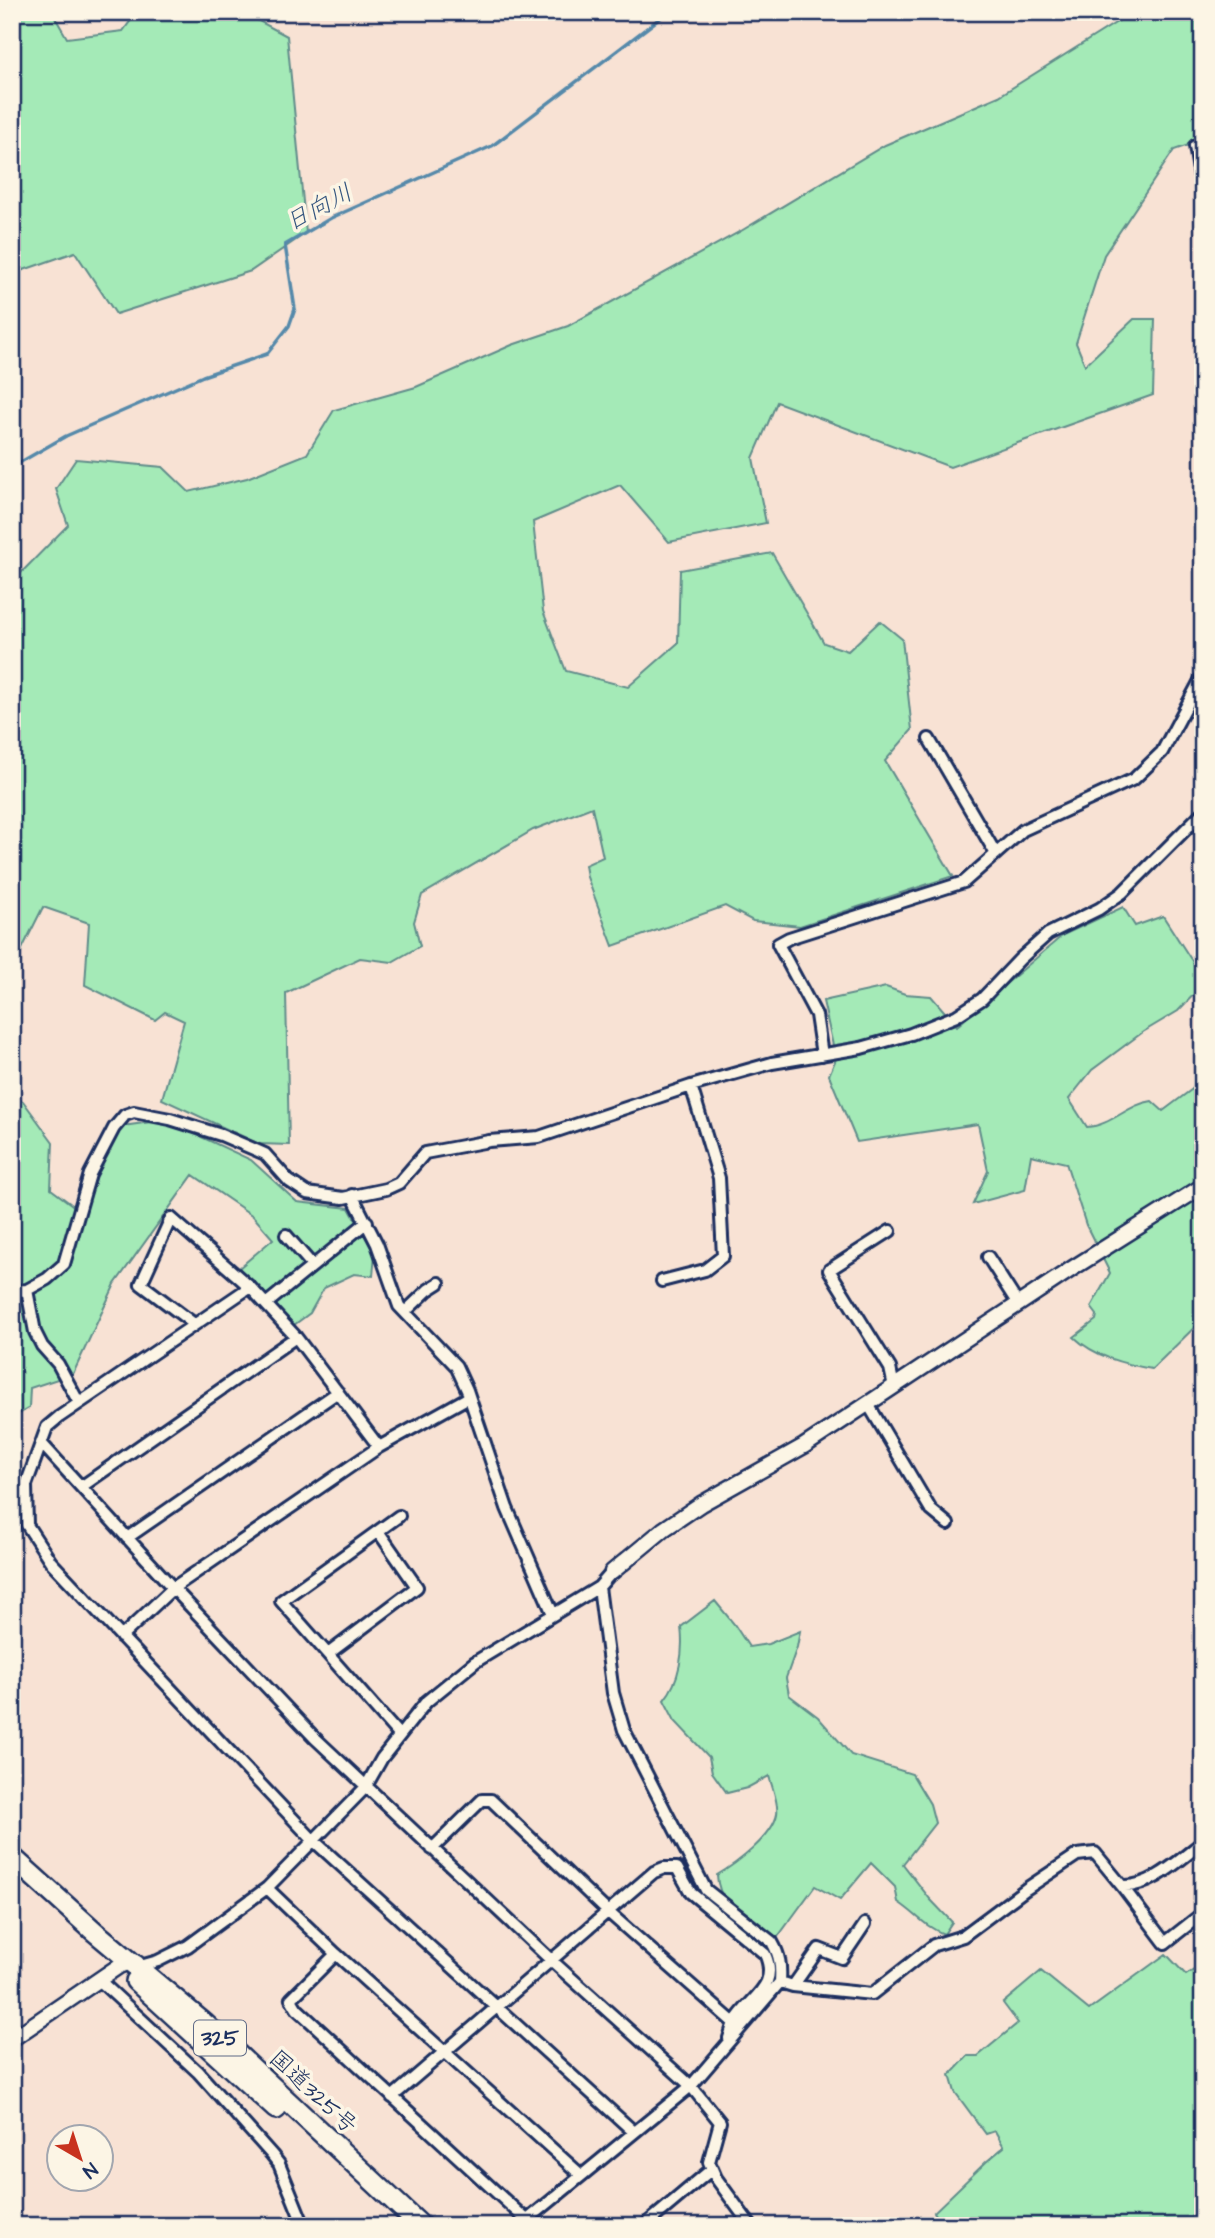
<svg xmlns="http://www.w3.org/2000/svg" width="1215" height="2238" viewBox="0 0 1215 2238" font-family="'Architects Daughter','Klee One',sans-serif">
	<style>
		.green { fill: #a4eab7; stroke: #608c8a; stroke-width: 2 }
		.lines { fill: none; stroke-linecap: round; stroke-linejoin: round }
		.stream { stroke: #5589aa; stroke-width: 3.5 }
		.street-casing { stroke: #1b2f5e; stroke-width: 16 }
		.secondary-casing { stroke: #1b2f5e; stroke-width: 19 }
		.highway-casing { stroke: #1b2f5e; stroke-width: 24 }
		.street { stroke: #fcf5e5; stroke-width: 10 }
		.secondary { stroke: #fcf5e5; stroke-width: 14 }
		.highway { stroke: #fcf5e5; stroke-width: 19 }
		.labels { text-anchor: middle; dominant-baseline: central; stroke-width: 7; stroke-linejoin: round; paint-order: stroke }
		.shield { fill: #fcf5e5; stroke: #5e6a86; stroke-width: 2 }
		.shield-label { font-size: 21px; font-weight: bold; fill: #1b2f5e }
		.street-label { font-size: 23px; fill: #1b2f5e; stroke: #fcf5e5 }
		.water-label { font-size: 24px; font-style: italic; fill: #33547e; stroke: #fcf5e5 }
	</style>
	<rect width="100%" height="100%" fill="#f8e2d4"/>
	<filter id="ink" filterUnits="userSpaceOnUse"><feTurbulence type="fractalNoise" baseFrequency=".0143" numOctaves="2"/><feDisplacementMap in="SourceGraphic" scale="14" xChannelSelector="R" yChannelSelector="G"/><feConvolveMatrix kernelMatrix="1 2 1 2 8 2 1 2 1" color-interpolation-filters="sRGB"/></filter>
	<g filter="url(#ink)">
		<path class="green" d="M 12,12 L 52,12 L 67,38 L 123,31 L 137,12 L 242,12 L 287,36 L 306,233 L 251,271 L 116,314 L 75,252 L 12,274 Z
			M 1133,12 L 1203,12 L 1203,140 L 1174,150 L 1104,255 L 1076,343 L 1085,365 L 1134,319 L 1155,319 L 1153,395 L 950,467 L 777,402 L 753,458 L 766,523 L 669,542 L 620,485 L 533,522 L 543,611 L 566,671 L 628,687 L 678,643 L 680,570 L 772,553 L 824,643 L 848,651 L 880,621 L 902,639 L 912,730 L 885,761 L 953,876 L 800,926 L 753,921 L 725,906 L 613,946 L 587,877 L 585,865 L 603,857 L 592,807 L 533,830 L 422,895 L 414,922 L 420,946 L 392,962 L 360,958 L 286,993 L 289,1145 L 259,1144 L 162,1099 L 184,1021 L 165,1012 L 155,1020 L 85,985 L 89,923 L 43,907 L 12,969 L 12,582 L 68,525 L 56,489 L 76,459 L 163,467 L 189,492 L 247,478 L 307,454 L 334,410 L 416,387 L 512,345 L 568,326 L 741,231 L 885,145 L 999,96 Z
			M 1123,907 L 1135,926 L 1163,916 L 1203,978 L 1203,985 L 1178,1011 L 1143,1032 L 1092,1070 L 1069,1099 L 1087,1127 C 1111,1126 1128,1104 1152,1101 L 1163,1111 L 1203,1081 L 1203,1319 L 1152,1369 C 1124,1364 1095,1357 1074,1337 L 1096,1320 L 1097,1315 L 1091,1307 L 1110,1273 L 1086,1225 L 1066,1163 L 1031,1155 L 1025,1190 L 973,1204 L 988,1171 L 978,1124 L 857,1142 L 829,1075 L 836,1059 L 823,1001 L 886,987 L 905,994 L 931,996 L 957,1026 L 1063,935 Z
			M 12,1098 L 23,1101 L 53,1142 L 51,1189 L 75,1207 L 123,1126 L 165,1120 L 251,1160 L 297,1202 L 349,1208 L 375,1254 L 373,1276 L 354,1274 L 324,1288 L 310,1313 L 294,1325 L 239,1268 L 273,1239 L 253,1216 L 193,1175 L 115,1284 L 73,1374 L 30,1388 L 29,1408 L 12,1418 Z
			M 715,1601 L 734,1624 L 749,1647 L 768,1644 L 800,1631 L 797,1647 L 786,1678 L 789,1695 L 818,1717 L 851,1755 L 912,1774 L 930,1804 L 935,1823 L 903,1864 L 930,1899 L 952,1922 L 944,1934 C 925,1927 915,1913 898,1902 L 895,1887 L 871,1863 L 840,1900 L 815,1886 L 777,1938 L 764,1938 C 744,1920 718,1905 717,1875 C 736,1864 773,1836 777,1814 C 779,1803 772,1787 769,1776 L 747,1788 L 727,1793 L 712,1772 L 709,1757 L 675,1721 L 664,1700 C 680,1681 684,1651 681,1627 Z
			M 1166,1954 L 1186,1975 L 1203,1964 L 1203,2226 L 944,2226 L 934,2212 L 986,2162 L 1004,2147 L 995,2131 L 986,2134 L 955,2092 L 950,2075 L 968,2056 L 978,2056 L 1018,2023 L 1003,2003 L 1041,1971 L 1089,2010 Z"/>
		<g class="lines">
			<path class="stream" d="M 12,467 L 66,436 L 203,376 L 267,354 L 289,326 L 295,309 L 285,245 L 331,218 L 492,146 L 668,12"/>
			<defs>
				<path id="street" d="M 541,12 L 542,12
					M 1195,146 L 1203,195
					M 929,739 L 996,854
					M 822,1055 L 816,1015 L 778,944 L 789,938 L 964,882 L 1023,830 L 1134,779 L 1162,752 L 1203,675
					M 352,1195 L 377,1244 L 399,1306 L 456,1366 L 467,1390 L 507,1508 L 553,1614
					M 890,1231 L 829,1270 L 890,1368 L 894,1387
					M 286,1235 L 313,1266
					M 988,1257 L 1018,1304
					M 662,1281 L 705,1270 L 723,1256 L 719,1178 L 691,1086
					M 27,1290 L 35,1332 L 42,1346 L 58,1364 L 79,1403
					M 12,1291 L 27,1290 L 47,1279 L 64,1264 L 90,1174 L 114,1128 L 125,1115 L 134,1112 L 170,1119 L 221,1135 L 265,1154 L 289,1181 L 307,1193 L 343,1198 L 386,1189 L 399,1183 L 425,1153 L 489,1141 L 539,1137 L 691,1086 L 772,1063 L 861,1048 L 911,1034 L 956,1016 L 982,999 L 1020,959 L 1048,934 L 1099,909 L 1122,893 L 1203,812
					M 266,1304 L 367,1222
					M 405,1312 L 428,1290 L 439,1283
					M 194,1324 L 141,1284 L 171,1218 L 250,1287
					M 868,1404 L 931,1510 L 948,1524
					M 42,1444 L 173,1588 L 315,1738 L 551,1960 L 691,2086 L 720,2122 L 709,2162 L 716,2178 L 751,2226
					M 379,1447 L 469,1397
					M 81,1487 L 296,1337
					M 127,1538 L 338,1392
					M 121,1637 L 173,1588 L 379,1447 L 296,1337 L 250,1287 L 59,1417 L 47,1427 L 26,1485 L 27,1525 L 51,1562 L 313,1840 L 634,2132
					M 328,1654 L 417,1587 L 378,1531
					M 399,1735 L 281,1601 L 399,1516
					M 432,1849 L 482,1800 L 491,1800 L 607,1911 L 734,2023
					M 1122,1886 L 1165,1943 L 1203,1913
					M 267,1888 L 336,1954 L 291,1999 L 297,2009 L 533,2226
					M 336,1954 L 581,2175
					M 144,1965 L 158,1961 L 188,1946 L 267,1888 L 365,1788 L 382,1758 L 427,1701 L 475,1662 L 599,1587 L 612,1572
					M 99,1980 L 198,2072 L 272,2155 L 279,2164 L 304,2226
					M 780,1982 L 793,1986 L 872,1994 L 934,1945 L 963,1936 L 1026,1889 L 1077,1855 L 1095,1853 L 1122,1886 C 1152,1888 1180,1859 1203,1842
					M 793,1986 L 819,1949 L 842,1958 L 865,1924
					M 392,2097 L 654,1872 L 664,1868 L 677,1868 L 691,1893 L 765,1954 C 780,1987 750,1997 735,2022 C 732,2026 731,2033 729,2038
					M 520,2226 L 691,2086 L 780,1982 C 781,1966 780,1956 772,1942 L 706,1890 L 624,1730 L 613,1693 L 599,1587
					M 644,2226 L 712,2169"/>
				<path id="secondary" d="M 612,1572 L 664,1529 L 701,1504 L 804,1446 L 1073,1268 L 1203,1186
					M 12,2039 L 119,1966 L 132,1961 L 137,1963"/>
				<path id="highway" d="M 12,1857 L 95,1932 L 205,2024 L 421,2226
					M 136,1981 L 276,2109"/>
			</defs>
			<use href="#street" class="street-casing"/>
			<use href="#secondary" class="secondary-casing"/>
			<use href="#highway" class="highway-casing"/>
			<use href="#street" class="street"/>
			<use href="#secondary" class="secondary"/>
			<use href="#highway" class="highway"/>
		</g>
	</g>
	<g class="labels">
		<rect class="shield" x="194" y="2020.5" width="52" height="35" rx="5"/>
		<g class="shield-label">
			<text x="220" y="2038">325</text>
		</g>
		<g class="street-label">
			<text transform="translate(313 2092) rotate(43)">国道325号</text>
		</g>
		<g class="water-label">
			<text transform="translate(319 208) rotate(-28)">日向川</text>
		</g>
	</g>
	<rect width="1215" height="2238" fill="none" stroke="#fcf5e5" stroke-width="42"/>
	<rect x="21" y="21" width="1173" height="2196" fill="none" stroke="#1b2f5e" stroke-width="2.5" filter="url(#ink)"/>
	<g transform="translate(80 2158) rotate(141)"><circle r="33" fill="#fcf5e5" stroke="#a2a6af" stroke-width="2"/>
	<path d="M0-5L12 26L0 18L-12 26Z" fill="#c8321e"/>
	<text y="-10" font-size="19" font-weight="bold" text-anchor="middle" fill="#1b2f5e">N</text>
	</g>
</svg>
